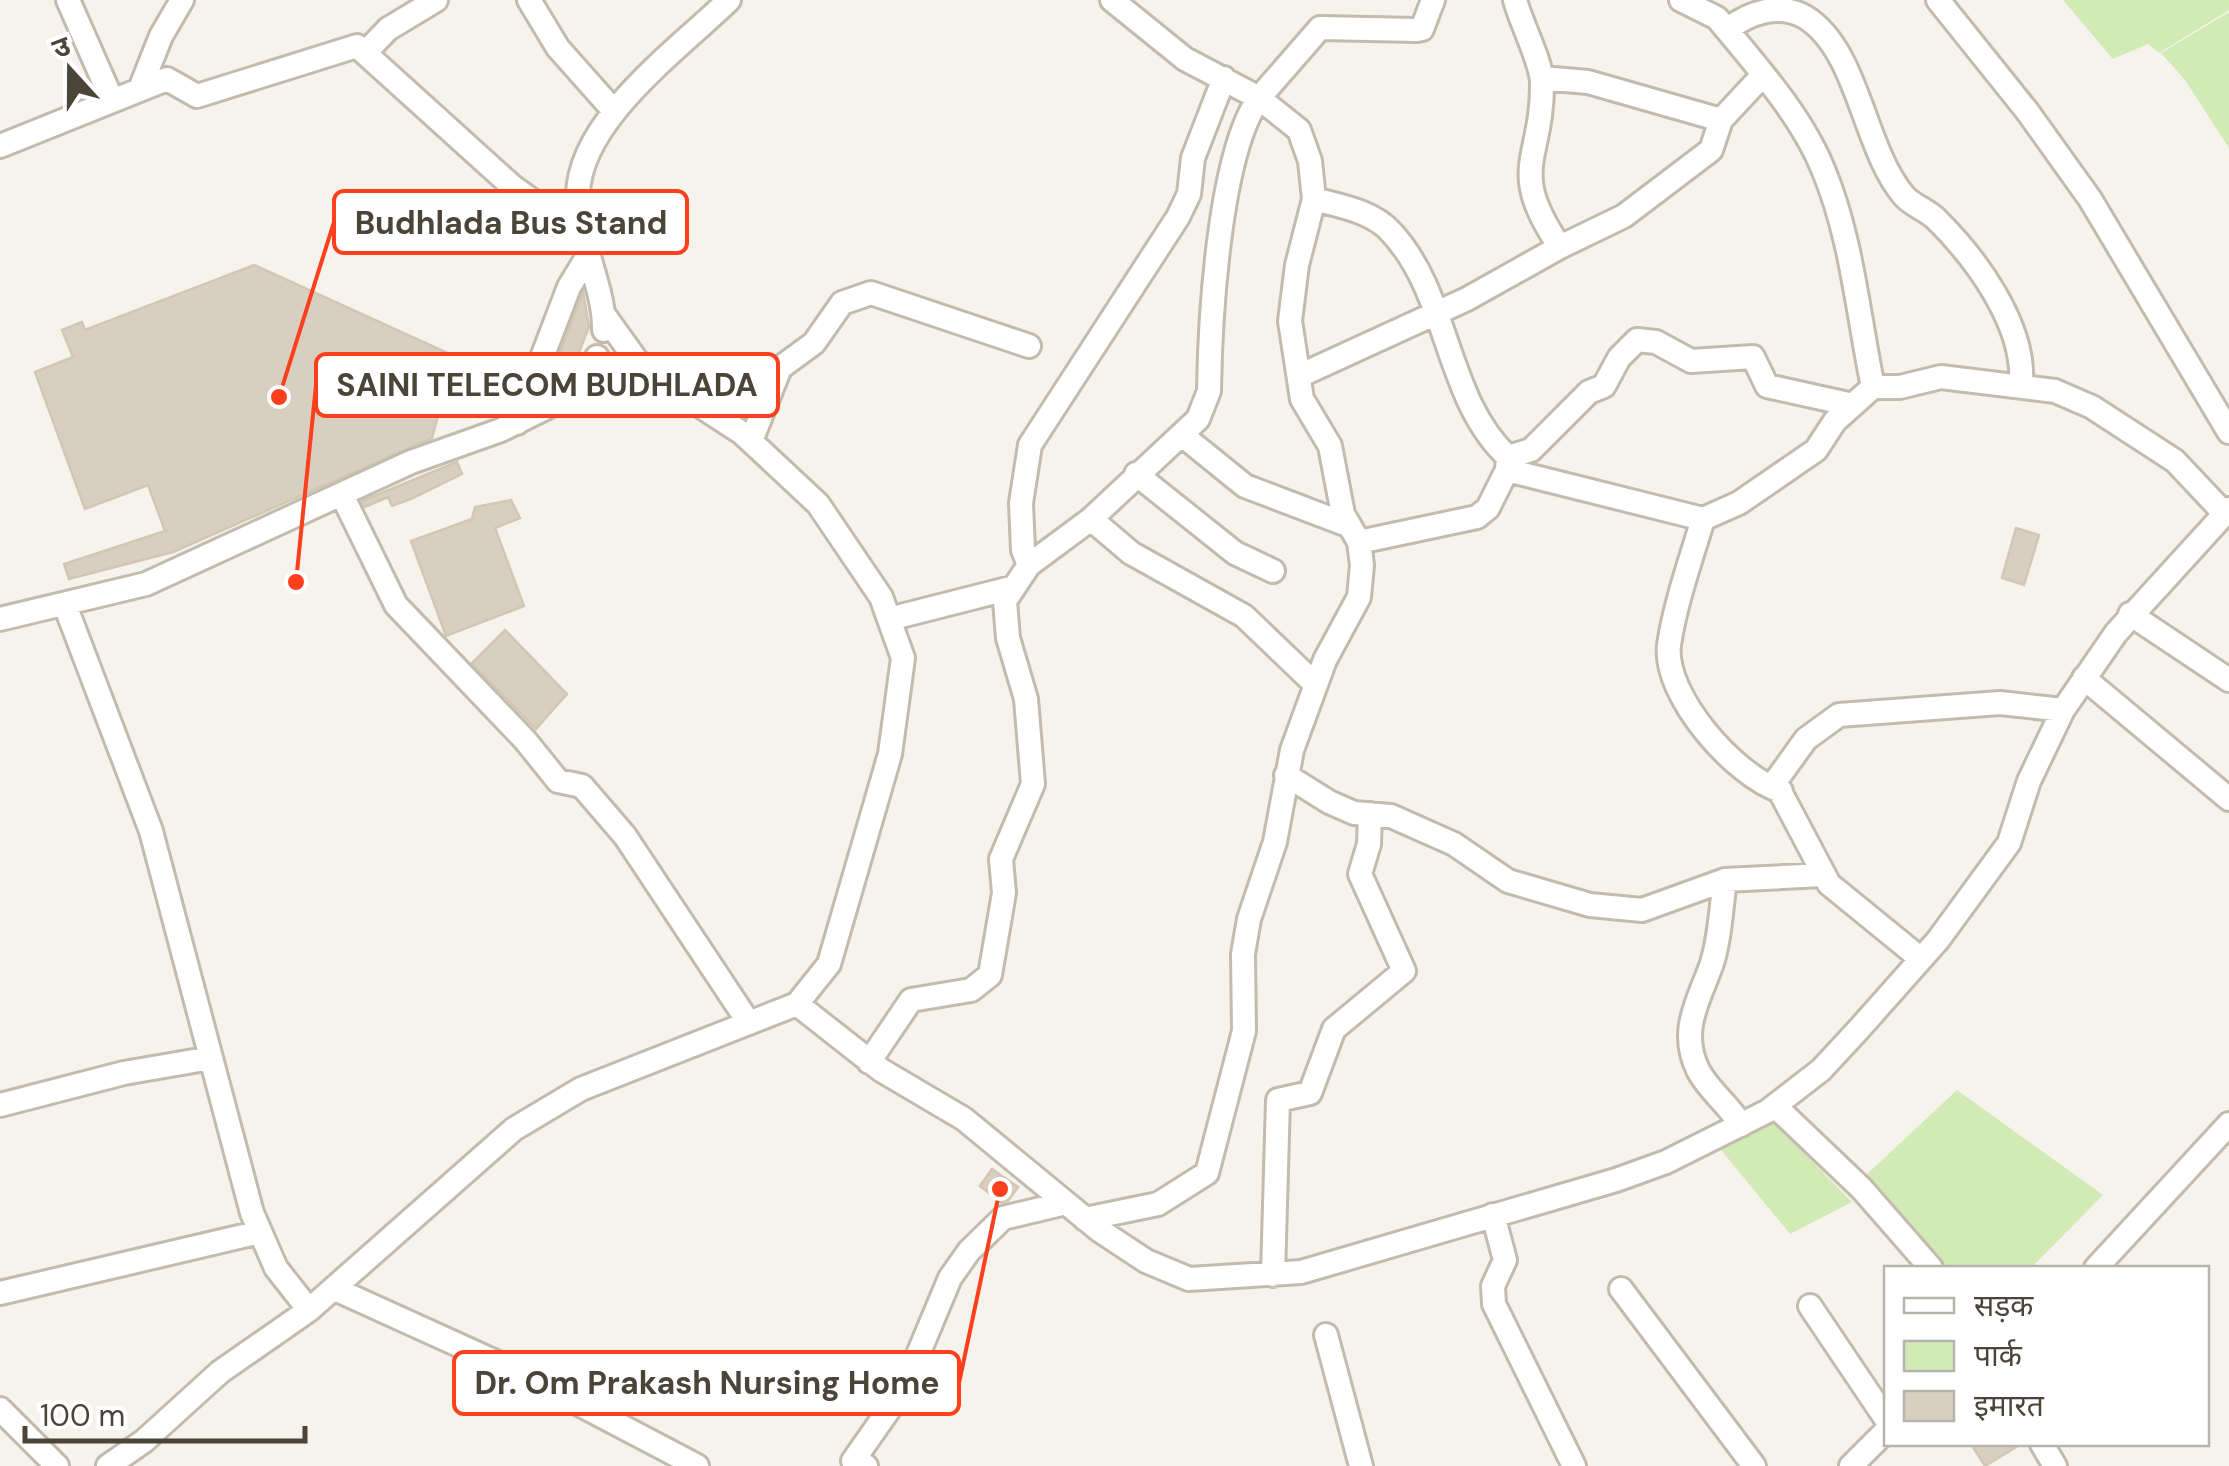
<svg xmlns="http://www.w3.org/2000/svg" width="2229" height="1466" viewBox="0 0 2229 1466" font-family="'DM Sans','Noto Sans Devanagari',sans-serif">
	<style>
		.green { fill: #d2eab5 }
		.building { fill: #d8cfc1; stroke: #d3c7b4; stroke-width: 2.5 }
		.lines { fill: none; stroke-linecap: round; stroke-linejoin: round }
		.minor-casing { stroke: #c2bbae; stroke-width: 28 }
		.minor { stroke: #fff; stroke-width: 22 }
		.leader { fill: none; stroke: #fc3f1d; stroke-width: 4 }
		.callout-dot { fill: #fc3f1d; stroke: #fff; stroke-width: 4 }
		.callout { fill: #fff; stroke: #fc3f1d; stroke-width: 4 }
		.callout-label { font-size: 32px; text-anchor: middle; font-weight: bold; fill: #4b4439 }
	</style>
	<rect width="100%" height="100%" fill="#f6f3ec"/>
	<path class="green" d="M 2063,0 L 2229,0 L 2229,10 L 2159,53 L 2148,44 L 2113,59 Z
		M 2229,12 L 2229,148 L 2185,80 L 2161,53 Z
		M 1957,1090 L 2103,1195 L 2031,1268 L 1948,1268 L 1865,1176 Z
		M 1770,1118 L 1852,1202 L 1790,1234 L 1717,1145 Z"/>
	<path class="building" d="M 254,265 L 454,356 L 432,438 L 173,552 L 69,579 L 64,564 L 165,531 L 148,485 L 85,509 L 35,372 L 73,357 L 62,330 L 82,322 L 85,330 Z
		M 583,292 L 589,327 L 573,367 L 545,392 Z
		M 457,462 L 462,474 L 413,498 L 392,506 L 388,497 L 365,507 L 362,501 Z
		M 511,500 L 520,518 L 495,528 L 524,606 L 446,636 L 411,541 L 472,519 L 475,507 Z
		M 2016,528 L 2039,535 L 2024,585 L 2002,578 Z
		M 505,630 L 567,694 L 536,729 L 472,663 Z
		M 992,1169 L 1018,1187 L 1008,1201 L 1002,1203 L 980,1186 Z
		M 1971,1444 L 2021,1444 L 1985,1466 Z"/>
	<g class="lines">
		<defs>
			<path id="minor" d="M 68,0 L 112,100
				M 529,0 L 558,48 L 614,111
				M 1681,0 L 1717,18 L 1727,30 C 1762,72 1802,118 1823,169 C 1852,238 1858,315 1873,387
				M 1938,0 L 2027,111 L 2090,199 L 2229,432
				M 1727,30 C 1748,13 1779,2 1805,17 C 1859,50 1863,148 1904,196 C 1912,205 1926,210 1935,218 C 1976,258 2025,325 2021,383
				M 367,51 L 388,29 L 436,0
				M 1542,78 L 1588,82 L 1721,120
				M 140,89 L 161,36 L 182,0
				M 0,146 L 167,79 L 197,96 L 357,46 L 513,187 L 583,237
				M 1314,199 C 1340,206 1372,211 1391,232 C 1450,295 1445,399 1508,457
				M 1560,247 L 1624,216 L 1711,150 L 1721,120 L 1762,76
				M 604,330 C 605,289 578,242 578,195 C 579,120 679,49 729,0
				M 1299,376 L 1467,299 L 1560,247 C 1506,168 1543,161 1542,82 C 1541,61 1521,23 1515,0
				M 517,423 L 569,287 L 586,259
				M 1182,435 L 1245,486 L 1350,526
				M 751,441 L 780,368 L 814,343 L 842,303 L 871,293 L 1029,346
				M 1507,470 L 1508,457 L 1531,450 L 1589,392 L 1604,386 L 1619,358 L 1637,340 L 1656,342 L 1691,361 L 1753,357 L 1767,386 L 1853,405
				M 1136,474 L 1235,553 L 1273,571
				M 342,495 L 396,605 L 525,740 L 558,781 L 582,786 L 625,836 L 749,1023
				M 1091,519 L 1131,553 L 1244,616 L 1316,685
				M 1359,542 L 1477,517 L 1488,508 L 1507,470 L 1703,519
				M 1029,565 L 1023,550 L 1021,503 L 1030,445 L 1178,217 L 1189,194 L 1193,158 L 1224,78
				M 65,605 L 151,831 L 252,1213 L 276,1268 L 309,1310
				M 2130,614 L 2229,680
				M 0,619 L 146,584 L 411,462 L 501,430 L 564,399 L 589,378 L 597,357
				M 889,619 L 1011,588
				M 2084,678 L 2229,799
				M 1286,775 L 1329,802 L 1354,813 L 1391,816 L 1454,844 L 1508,881 L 1590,905 L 1642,910 L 1725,880 L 1822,875
				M 1781,791 C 1736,777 1663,696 1669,645 C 1675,604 1691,559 1703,519 L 1739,503 L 1816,450 L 1835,421 L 1873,387 L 1900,387 L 1941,377 L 2055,391 L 2092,407 L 2175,461 L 2224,513
				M 1725,880 C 1721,908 1720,940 1711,966 C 1698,1002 1679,1031 1698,1070 C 1708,1090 1729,1105 1741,1125
				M 1921,959 L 1829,884 L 1775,782 L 1806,739 L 1839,715 L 2000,703 L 2063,710
				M 797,1004 L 881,1070 L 964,1119 L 1099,1230 L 1146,1261 L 1189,1279 L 1301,1272 L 1616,1180 L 1666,1162 L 1768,1111 L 1821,1070 L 1859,1029 L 1938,940 L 2009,843 L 2029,781 L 2063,710 L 2116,633 L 2229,509
				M 869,1062 L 911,1000 L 971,990 L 990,975 L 1004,893 L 1001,859 L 1033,784 L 1026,699 L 1008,638 L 1005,601 L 1029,565 L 1091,519 L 1198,419 L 1209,391 C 1210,319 1219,155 1259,98 L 1185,59 L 1112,0
				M 0,1105 L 124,1073 L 211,1058
				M 1775,1106 L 1862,1189 L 1931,1268
				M 1493,1215 L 1505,1260 L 1493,1286 L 1494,1304 L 1574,1466
				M 1085,1219 L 1158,1204 L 1207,1173 L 1244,1031 L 1243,954 L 1249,919 L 1275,842 L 1292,750 L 1325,660 L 1359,597 L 1362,565 L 1359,542 L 1343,514 L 1330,446 L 1302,399 L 1290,321 L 1297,265 L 1314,199 L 1310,161 L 1299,130 L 1259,98 L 1320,28 L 1417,30 L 1422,29 L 1433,0
				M 2096,1268 L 2229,1124
				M 1273,1275 L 1278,1100 L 1310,1093 L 1334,1029 L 1404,971 L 1360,874 L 1369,844 L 1370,814
				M 335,1289 L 520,1373 L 697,1466
				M 1621,1289 L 1754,1466
				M 0,1293 L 260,1232
				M 1810,1306 L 1886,1419
				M 1326,1335 L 1361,1466
				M 0,1409 L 57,1466
				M 2042,1444 L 2055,1466
				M 108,1466 L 144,1441 L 220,1372 L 309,1310 L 514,1129 L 581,1089 L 797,1004 L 829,964 L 890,754 L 903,658 L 881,597 L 818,504 L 742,433 L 642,368 L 604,315
				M 866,1466 L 853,1461 L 904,1388 L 950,1278 L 969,1251 L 1003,1218 L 1066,1203
				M 1851,1466 L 1886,1431"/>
		</defs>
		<use href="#minor" class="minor-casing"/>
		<use href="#minor" class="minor"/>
	</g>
	<path class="leader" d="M279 397L334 222M296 582L316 385M1000 1189L959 1383"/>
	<g class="callout-dot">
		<circle cx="279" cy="397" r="10"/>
		<circle cx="296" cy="582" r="10"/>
		<circle cx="1000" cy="1189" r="10"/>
	</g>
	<g class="callout">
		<rect x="334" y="191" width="353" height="62" rx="10"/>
		<rect x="316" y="354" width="462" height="62" rx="10"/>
		<rect x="454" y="1352" width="505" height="62" rx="10"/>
	</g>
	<g class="callout-label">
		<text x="511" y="234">Budhlada Bus Stand</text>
		<text x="547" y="396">SAINI TELECOM BUDHLADA</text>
		<text x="707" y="1394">Dr. Om Prakash Nursing Home</text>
	</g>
	<rect x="1884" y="1266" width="325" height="180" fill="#ffffff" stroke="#b7b4b0" stroke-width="2.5"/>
	<rect x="1904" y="1298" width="50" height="15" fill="#ffffff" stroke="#b7b4b0" stroke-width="2.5"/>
	<text x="1974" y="1316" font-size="30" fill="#4b4439">सड़क</text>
	<rect x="1904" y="1341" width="50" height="30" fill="#d2eab5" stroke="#b7b4b0" stroke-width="2.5"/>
	<text x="1974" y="1366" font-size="30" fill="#4b4439">पार्क</text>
	<rect x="1904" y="1391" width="50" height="30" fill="#d8cfc1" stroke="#b7b4b0" stroke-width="2.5"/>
	<text x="1974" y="1416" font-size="30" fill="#4b4439">इमारत</text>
	<g transform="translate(70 70) rotate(339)" stroke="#ffffff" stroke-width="8" paint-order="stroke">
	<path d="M0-8L18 38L0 25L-18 38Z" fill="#4b4439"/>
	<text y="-15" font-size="28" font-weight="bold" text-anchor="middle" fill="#4b4439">उ</text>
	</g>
	<path d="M25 1426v15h280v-15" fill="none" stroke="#4b4439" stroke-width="5"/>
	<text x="40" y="1426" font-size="30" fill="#4b4439" stroke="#ffffff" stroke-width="8" paint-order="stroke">100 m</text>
</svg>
